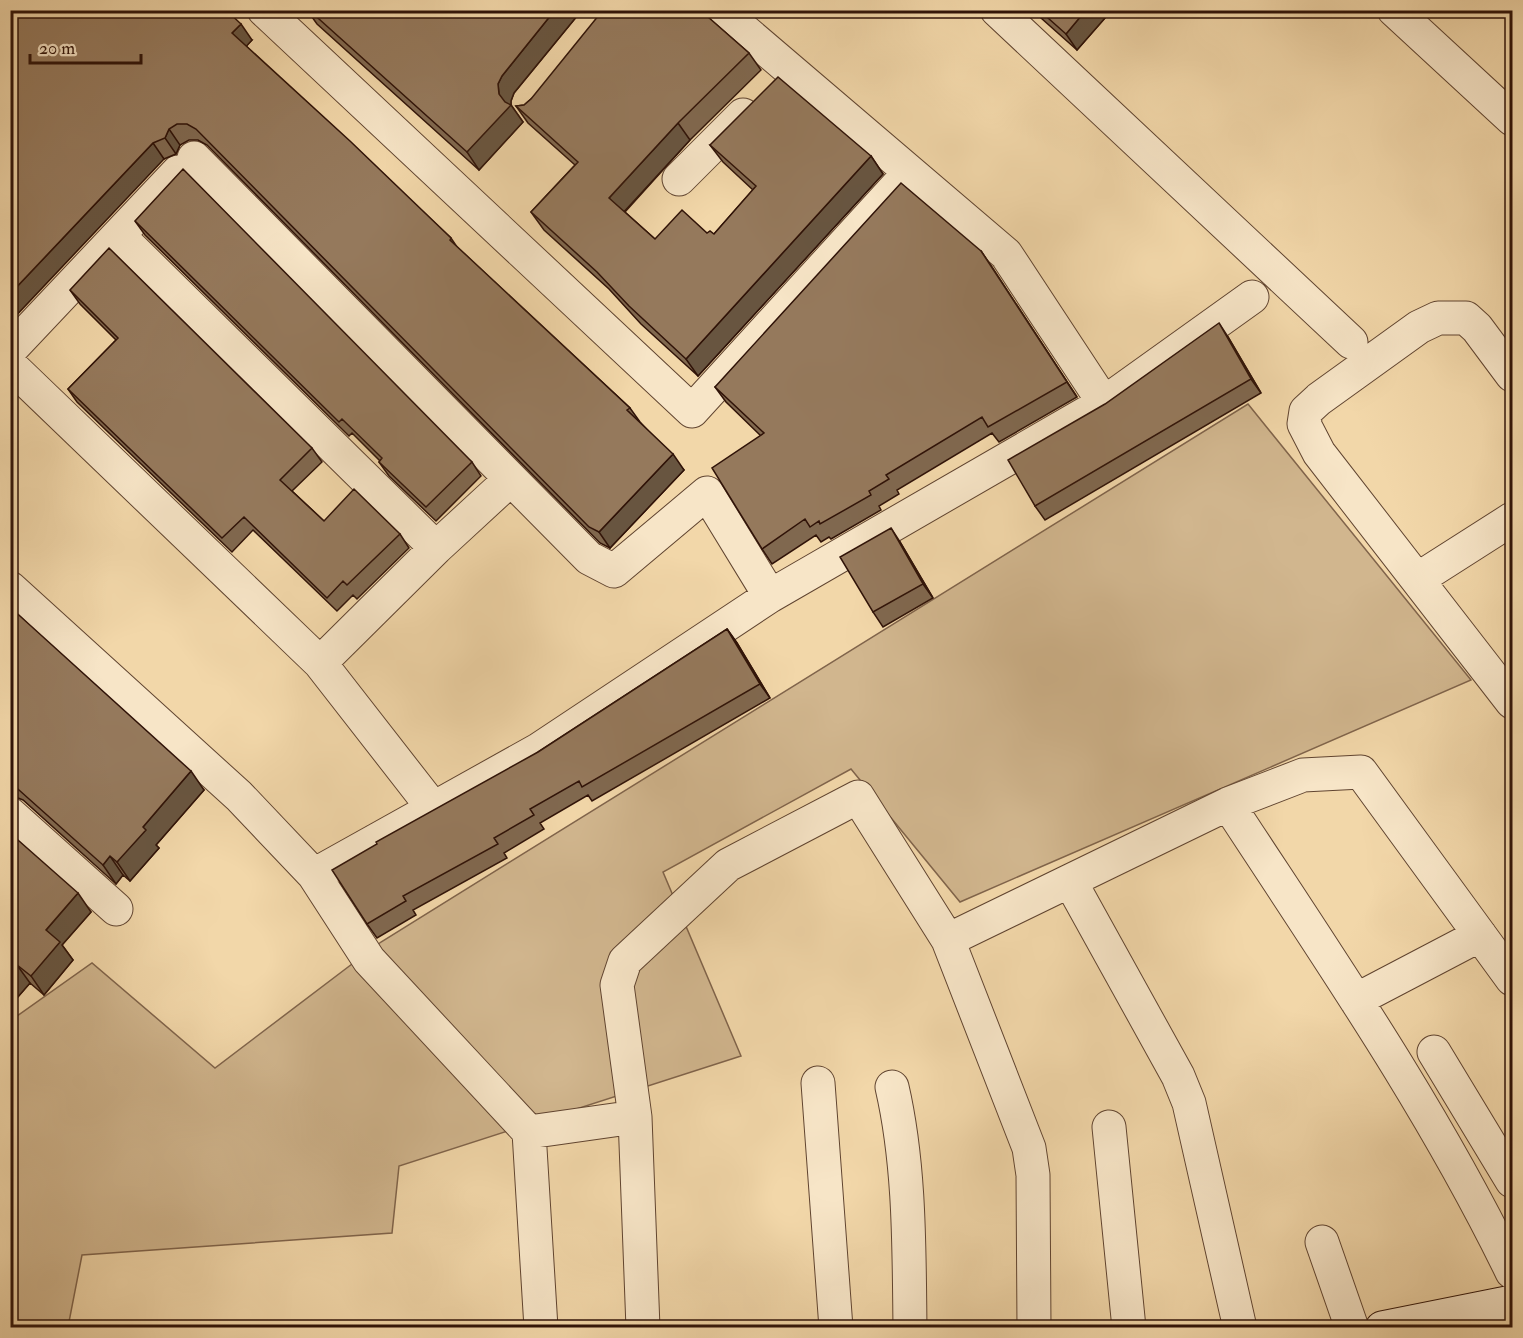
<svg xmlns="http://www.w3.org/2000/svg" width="1523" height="1338" viewBox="0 0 1523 1338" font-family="'IM FELL Double Pica',serif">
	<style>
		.green { fill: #d1b68e; stroke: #80644b; stroke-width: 1.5 }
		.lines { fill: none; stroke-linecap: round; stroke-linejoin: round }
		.street-casing { stroke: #604430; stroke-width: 35 }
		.secondary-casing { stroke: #301308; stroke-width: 35 }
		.street { stroke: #f7e5c7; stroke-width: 33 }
		.secondary { stroke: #f7e5c7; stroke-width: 33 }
		.wall { fill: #80684f; stroke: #301308; stroke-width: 1.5 }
		.shaded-wall { fill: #685540; stroke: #301308; stroke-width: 1.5 }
		.building { fill: #95795c; stroke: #301308; stroke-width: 1.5 }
	</style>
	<rect width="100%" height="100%" fill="#f2d7a9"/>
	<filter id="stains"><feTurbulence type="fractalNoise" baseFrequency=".00333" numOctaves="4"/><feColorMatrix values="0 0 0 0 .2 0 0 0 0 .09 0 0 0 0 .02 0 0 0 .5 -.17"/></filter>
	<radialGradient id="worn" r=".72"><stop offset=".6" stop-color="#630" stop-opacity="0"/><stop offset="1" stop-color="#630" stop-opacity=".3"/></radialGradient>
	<path class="green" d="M 1248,404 L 1471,680 L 960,902 L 851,769 L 663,872 L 741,1056 L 399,1166 L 392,1233 L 82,1255 L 68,1327 L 11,1327 L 10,1021 L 92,963 L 215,1068 L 381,942 Z"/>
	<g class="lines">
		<defs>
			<path id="street" d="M 264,10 L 692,411 L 909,173
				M 720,10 L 1006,254 L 1104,403
				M 997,10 L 1351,342
				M 1394,10 L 1512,119
				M 194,158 L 589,558 L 614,571 L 707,493 L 770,596
				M 679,179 L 743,115
				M 119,236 L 436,548
				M 10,350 L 178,172
				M 10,365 L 320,663 L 433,808
				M 1512,375 L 1477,328 L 1466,318 L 1438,318 L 1419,327 L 1319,399 L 1306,411 L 1304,424 L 1319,453 L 1512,702
				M 1418,579 L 1512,519
				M 10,588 L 239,796 L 314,875 L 369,960 L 529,1132 L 541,1328
				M 320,663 L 436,548 L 500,489
				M 1228,804 C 1328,957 1432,1107 1512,1272
				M 10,814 L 116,909
				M 314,875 L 538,750 L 770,596 L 1104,403 L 1252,297
				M 1070,881 L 1178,1076 L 1189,1103 L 1240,1328
				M 948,940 L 1029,1148 L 1033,1175 L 1034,1328
				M 1356,1000 L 1480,935
				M 1434,1052 L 1512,1181
				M 818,1083 L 836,1328
				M 892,1087 C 910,1165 909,1248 910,1328
				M 635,1117 L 643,1328
				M 1109,1127 L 1129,1328
				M 529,1132 L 635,1117 L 617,985 L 625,961 L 728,865 L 858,797 L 948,940 L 1228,804 L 1303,775 L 1361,772 L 1512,979
				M 1322,1242 L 1352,1328"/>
			<path id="secondary" d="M 1382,1328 L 1512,1302"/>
		</defs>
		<use href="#street" class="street-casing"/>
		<use href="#secondary" class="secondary-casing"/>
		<use href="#street" class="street"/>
		<use href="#secondary" class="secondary"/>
	</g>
	<path class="wall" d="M 10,10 L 252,40 L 246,46 L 451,238 L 457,247 L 630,408 L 640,422 L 684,470 L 610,548 L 600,543 L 207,145 L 198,140 L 189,140 L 180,145 L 176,154 L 164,159 Z
		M 307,10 L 582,10 L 514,93 L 511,101 L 511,105 L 523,122 L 479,170 L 317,24 Z
		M 1032,10 L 1112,10 L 1077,50 Z
		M 702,12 L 749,53 L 761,70 L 690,140 L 625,212 L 655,239 L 714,234 L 753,190 L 723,162 L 710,145 L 871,156 L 883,174 L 698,376 L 641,324 L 609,289 L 544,230 L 531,212 L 575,165 L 528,123 L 516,106 L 524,105 L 531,99 Z
		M 135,221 L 472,462 L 481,476 L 436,521 L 389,476 L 379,462 L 380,461 L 352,433 L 349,436 L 145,235 Z
		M 981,251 L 1077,397 L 999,442 L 992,433 L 897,490 L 899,494 L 879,506 L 881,510 L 831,539 L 829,537 L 821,542 L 816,535 L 772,564 L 762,549 L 761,436 L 726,402 L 715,387 Z
		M 70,290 L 312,448 L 322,462 L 292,491 L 324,521 L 400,534 L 409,548 L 357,599 L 353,595 L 337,611 L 253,530 L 232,552 L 77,402 L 68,389 L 116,340 L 80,304 Z
		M 1228,337 L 1261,393 L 1045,520 L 1035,506 Z
		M 900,542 L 933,598 L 883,627 L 873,612 Z
		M 10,607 L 204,790 L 156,845 L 159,848 L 130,881 L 123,875 L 116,884 L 23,800 L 13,796 L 10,796 Z
		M 727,629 L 737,643 L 770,698 L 592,801 L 588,795 L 540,823 L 544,829 L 504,853 L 507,858 L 413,910 L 416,915 L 377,938 L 367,924 L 538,752 Z
		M 10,833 L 91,912 L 62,945 L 73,960 L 44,995 L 30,983 L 10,1006 Z"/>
	<path class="shaded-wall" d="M 555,10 L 582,10 L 514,93 L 511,101 L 511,105 L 523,122 L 479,170 L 467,152 L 499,94 L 498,84 L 502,76 Z
		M 1086,10 L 1112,10 L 1077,50 L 1066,34 Z
		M 241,24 L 252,40 L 243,50 L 232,33 Z
		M 678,123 L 690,140 L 621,215 L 609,198 Z
		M 169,129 L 180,145 L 176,154 L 165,138 Z
		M 153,143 L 164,159 L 10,322 L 10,294 Z
		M 871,156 L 883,174 L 698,376 L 686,359 Z
		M 981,251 L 992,267 L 1077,397 L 1067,382 Z
		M 1219,323 L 1228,337 L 1261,393 L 1251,379 Z
		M 673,454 L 684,470 L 610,548 L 599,532 Z
		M 891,528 L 900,542 L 933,598 L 923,584 Z
		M 727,629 L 737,643 L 770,698 L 760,684 Z
		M 191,771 L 204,790 L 156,845 L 159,848 L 130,881 L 117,862 L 143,827 Z
		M 110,856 L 123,875 L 116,884 L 103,865 Z
		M 78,893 L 91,912 L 62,945 L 73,960 L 44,995 L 31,976 L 46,930 Z
		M 17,965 L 30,983 L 10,1006 L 10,972 Z"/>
	<path class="building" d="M 10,10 L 226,10 L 241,24 L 232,33 L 350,141 L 451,238 L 450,240 L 630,408 L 627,410 L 673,454 L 599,532 L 589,527 L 196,129 L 187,124 L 177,124 L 169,129 L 165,138 L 153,143 L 10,294 Z
		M 309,10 L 555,10 L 502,76 L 498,84 L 499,94 L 505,102 L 511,105 L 467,152 Z
		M 603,10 L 700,10 L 749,53 L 678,123 L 609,198 L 655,239 L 682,210 L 707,233 L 710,231 L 714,234 L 756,186 L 710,145 L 778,77 L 871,156 L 686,359 L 629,306 L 597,272 L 531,212 L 578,162 L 516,106 L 524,105 L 531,99 Z
		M 1039,10 L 1086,10 L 1066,34 Z
		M 183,169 L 472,462 L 426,507 L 379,462 L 382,458 L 342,419 L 339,422 L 135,221 Z
		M 901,183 L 981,251 L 1067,382 L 988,427 L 982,417 L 886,475 L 889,479 L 869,491 L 871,495 L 820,524 L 819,521 L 810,527 L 805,519 L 762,549 L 712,468 L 764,433 L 715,387 Z
		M 109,248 L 312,448 L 280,480 L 324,521 L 354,489 L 400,534 L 347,585 L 343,581 L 327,598 L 244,517 L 222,538 L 68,389 L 118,338 L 70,290 Z
		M 1219,323 L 1251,379 L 1035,506 L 1008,460 L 1105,404 Z
		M 891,528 L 923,584 L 873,612 L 840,557 Z
		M 10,607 L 191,771 L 143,827 L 146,830 L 117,862 L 110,856 L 103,865 L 10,782 Z
		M 727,629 L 760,684 L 582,787 L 579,781 L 530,809 L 534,815 L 494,838 L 498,844 L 403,896 L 406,901 L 367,924 L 332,870 L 377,844 L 376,842 L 538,752 Z
		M 10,833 L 78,893 L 46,930 L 60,942 L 31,976 L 17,965 L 10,972 Z"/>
	<rect width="1523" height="1338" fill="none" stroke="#f2d7a9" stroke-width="36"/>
	<rect x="12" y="12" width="1499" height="1314" fill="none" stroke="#301308" stroke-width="3"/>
	<rect x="18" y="18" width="1487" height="1302" fill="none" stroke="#301308" stroke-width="1.5"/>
	<path d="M30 54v9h111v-9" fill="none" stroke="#301308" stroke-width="3"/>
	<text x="39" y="54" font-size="18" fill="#301308" stroke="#f7e5c7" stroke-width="4.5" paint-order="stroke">20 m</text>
	<rect width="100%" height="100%" filter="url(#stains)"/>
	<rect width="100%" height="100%" fill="url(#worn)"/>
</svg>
